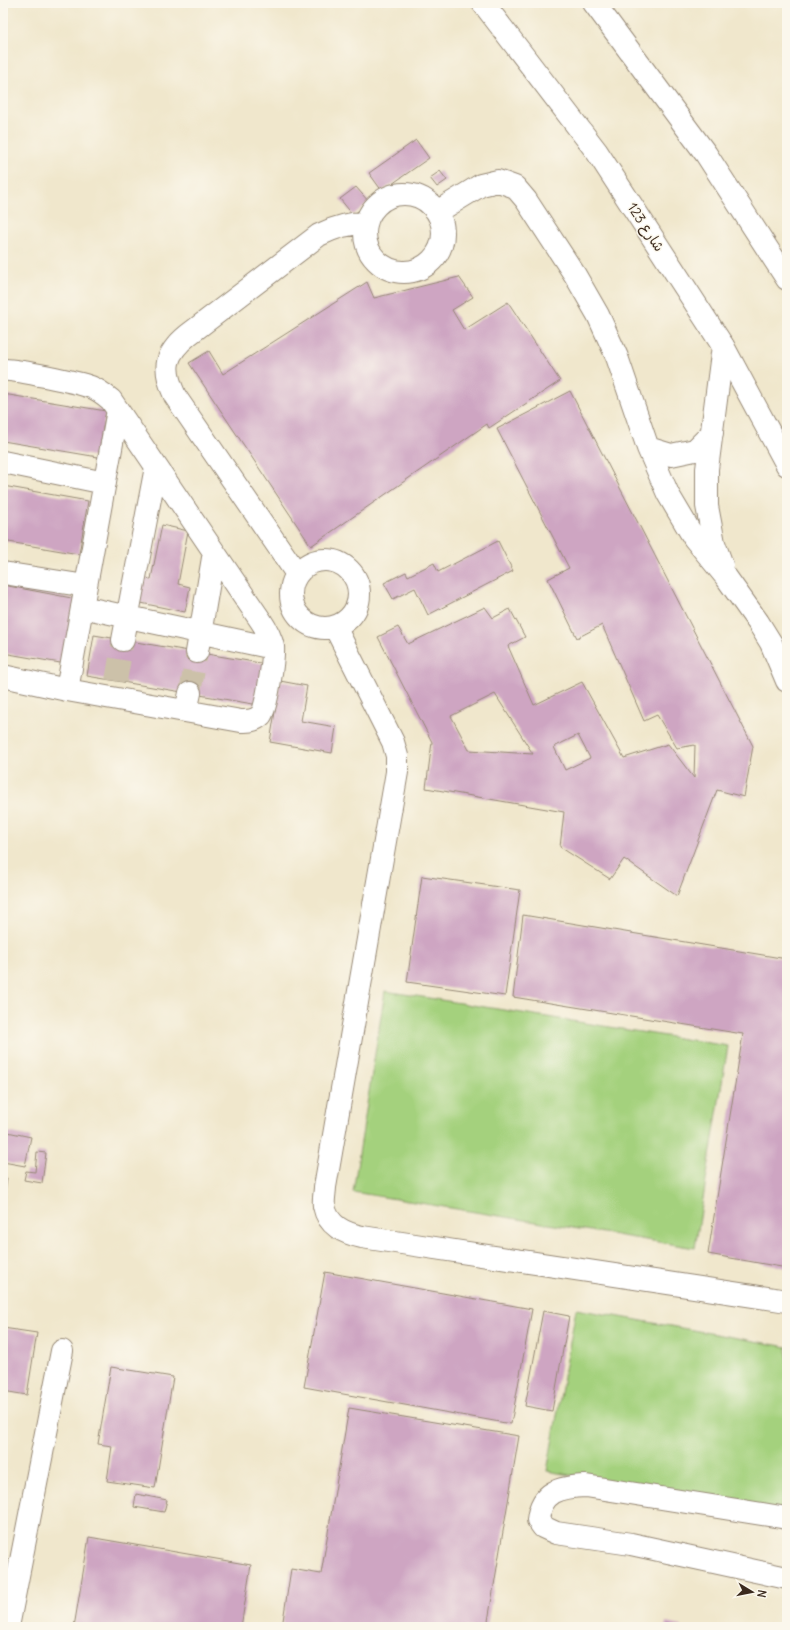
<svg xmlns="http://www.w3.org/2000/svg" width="790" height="1630" viewBox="0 0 790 1630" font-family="Delius,'Playpen Sans Arabic',sans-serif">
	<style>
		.green { fill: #a4d17d; stroke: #707e4e }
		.building { fill: #cea5c2; fill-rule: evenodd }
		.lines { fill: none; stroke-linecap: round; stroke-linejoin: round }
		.minor-tunnel { stroke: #ccc1a9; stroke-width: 22; stroke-dasharray: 22 11; stroke-linecap: butt }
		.minor-casing { stroke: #968875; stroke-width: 24 }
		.major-casing { stroke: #968875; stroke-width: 24 }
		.minor { stroke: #fff; stroke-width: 22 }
		.major { stroke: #fff; stroke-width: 22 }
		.labels { text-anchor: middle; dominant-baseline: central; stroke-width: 3; stroke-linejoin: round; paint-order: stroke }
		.street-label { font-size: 14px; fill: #3b2a1e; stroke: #fbf7ec }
	</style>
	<rect width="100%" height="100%" fill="#fbf7ec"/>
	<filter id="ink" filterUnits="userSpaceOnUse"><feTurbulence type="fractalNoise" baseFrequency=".025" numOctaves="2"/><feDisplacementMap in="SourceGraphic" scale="8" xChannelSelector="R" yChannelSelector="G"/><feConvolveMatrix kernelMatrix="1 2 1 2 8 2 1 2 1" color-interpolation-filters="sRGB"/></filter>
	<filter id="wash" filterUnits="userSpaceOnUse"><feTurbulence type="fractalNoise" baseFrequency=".012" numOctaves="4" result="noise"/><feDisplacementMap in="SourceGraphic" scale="16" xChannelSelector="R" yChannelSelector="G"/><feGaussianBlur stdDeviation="0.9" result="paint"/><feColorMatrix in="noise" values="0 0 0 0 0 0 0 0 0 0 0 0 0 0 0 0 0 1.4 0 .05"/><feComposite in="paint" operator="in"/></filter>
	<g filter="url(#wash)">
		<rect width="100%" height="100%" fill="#f0e7cc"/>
		<path class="green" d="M 385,991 L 728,1046 L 695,1248 L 353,1192 Z
			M 576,1309 L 787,1347 L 787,1514 L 547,1471 Z"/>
		<g id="blocks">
			<path class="building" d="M 416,140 L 429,158 L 382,191 L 369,173 Z
				M 440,171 L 447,180 L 437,187 L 430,178 Z
				M 356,187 L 369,202 L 353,215 L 340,199 Z
				M 459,277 L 473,297 L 452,310 L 464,330 L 508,302 L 560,381 L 489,428 L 487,424 L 311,546 L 189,363 L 209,351 L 223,374 L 367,282 L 374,298 Z
				M 570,391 L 753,746 L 744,797 L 717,790 L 677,896 L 624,859 L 610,879 L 560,847 L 564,812 L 426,788 L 432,742 L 378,637 L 398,627 L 408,644 L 485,607 L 493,618 L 510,609 L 525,637 L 508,646 L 534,705 L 582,682 L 624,758 L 668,744 L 694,778 L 695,745 L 677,748 L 657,715 L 644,721 L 602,625 L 577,638 L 548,579 L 569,568 L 497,429 ZM 495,694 L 533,754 L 469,750 L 451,716 ZM 578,735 L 590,758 L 565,770 L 554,747 Z
				M 3,394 L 106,411 L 98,457 L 3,441 Z
				M 3,486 L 88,501 L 79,554 L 3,541 Z
				M 162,525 L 188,531 L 178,584 L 190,587 L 185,612 L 136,602 L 141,577 L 151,579 Z
				M 498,541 L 513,571 L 428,615 L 415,588 L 393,599 L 384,583 L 406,572 L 408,576 L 434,563 L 438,572 Z
				M 3,585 L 77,599 L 66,664 L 3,653 Z
				M 94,635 L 266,664 L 259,705 L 87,676 Z
				M 280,681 L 307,686 L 301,721 L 336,727 L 332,753 L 270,742 Z
				M 422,876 L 520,890 L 505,996 L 407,982 Z
				M 523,915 L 787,959 L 787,1268 L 708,1254 L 743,1034 L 513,997 Z
				M 3,1131 L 31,1137 L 25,1166 L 3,1162 Z
				M 37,1152 L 46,1153 L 42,1183 L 24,1180 L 26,1171 L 35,1172 Z
				M 3,1178 L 7,1179 L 4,1198 L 3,1198 Z
				M 325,1272 L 532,1309 L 511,1424 L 304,1387 Z
				M 543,1311 L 569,1316 L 552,1411 L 525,1406 Z
				M 3,1328 L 37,1333 L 27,1395 L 3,1391 Z
				M 111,1367 L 173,1377 L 155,1488 L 107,1481 L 112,1446 L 98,1444 Z
				M 349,1408 L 519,1436 L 487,1627 L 282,1627 L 291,1569 L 321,1574 Z
				M 136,1494 L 167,1500 L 164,1512 L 134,1507 Z
				M 89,1537 L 251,1565 L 241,1627 L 74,1627 Z
				M 666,1623 L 682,1626 L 682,1627 L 665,1627 Z"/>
		</g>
	</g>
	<g filter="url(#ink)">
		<use href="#blocks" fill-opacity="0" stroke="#968875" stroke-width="1"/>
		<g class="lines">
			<path class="minor-tunnel" d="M 116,681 L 123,640
				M 190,693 L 197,652"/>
			<defs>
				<path id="minor" d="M365 233a39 39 0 1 1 78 0a39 39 0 1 1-78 0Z
					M 437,212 L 481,185 L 498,181 L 515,187 L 526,200 L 575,275 L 598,315 L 617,357 L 648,448 L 668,494 L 694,538 L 726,577 L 758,622 L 771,643 L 787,681
					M 3,370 C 12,368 80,383 91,387 C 99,390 105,395 111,400 L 261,621 C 267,630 271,637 273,647 C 274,657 267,708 261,715 C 255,721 248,721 241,721 L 67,690 L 3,676
					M 648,448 L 671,455 L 695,450 L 712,433
					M 3,462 L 105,483
					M291 594a34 34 0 1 1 68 0a34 34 0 1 1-68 0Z
					M 722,565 L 714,543 L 707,506 L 707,469 L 723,346
					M 3,573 L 86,586
					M 297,574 L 175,396 C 162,368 165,354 188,335 L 319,235 C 335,227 348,223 365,223
					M 82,607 L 273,648
					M 335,627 L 393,742 L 397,756 L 397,772 L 325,1187 C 325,1192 323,1200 324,1206 C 328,1226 344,1233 362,1237 L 787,1301
					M 123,640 L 156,467
					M 197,652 L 214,552
					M 67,690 L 118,410
					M 186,711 L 190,693
					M 787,1518 L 586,1486 C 560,1487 541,1491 538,1520 L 543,1527 L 556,1533 L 631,1544 L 787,1578
					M 8,1627 L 62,1351"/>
				<path id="major" d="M 483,3 L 597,152 L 723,346 L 787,465
					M 594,3 L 706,154 L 787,279"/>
			</defs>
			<use href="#minor" class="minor-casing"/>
			<use href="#major" class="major-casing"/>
			<use href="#minor" class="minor"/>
			<use href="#major" class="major"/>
		</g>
	</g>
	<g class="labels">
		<g class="street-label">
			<text transform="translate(646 227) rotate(57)">شارع 123</text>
		</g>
	</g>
	<rect width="790" height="1630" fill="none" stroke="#fbf7ec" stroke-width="16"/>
	<g transform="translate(752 1592) rotate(100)" stroke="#fbf7ec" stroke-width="3" paint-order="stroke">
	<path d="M0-3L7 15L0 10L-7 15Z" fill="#3b2a1e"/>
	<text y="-6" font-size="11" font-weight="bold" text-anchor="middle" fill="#3b2a1e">N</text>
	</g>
</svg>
